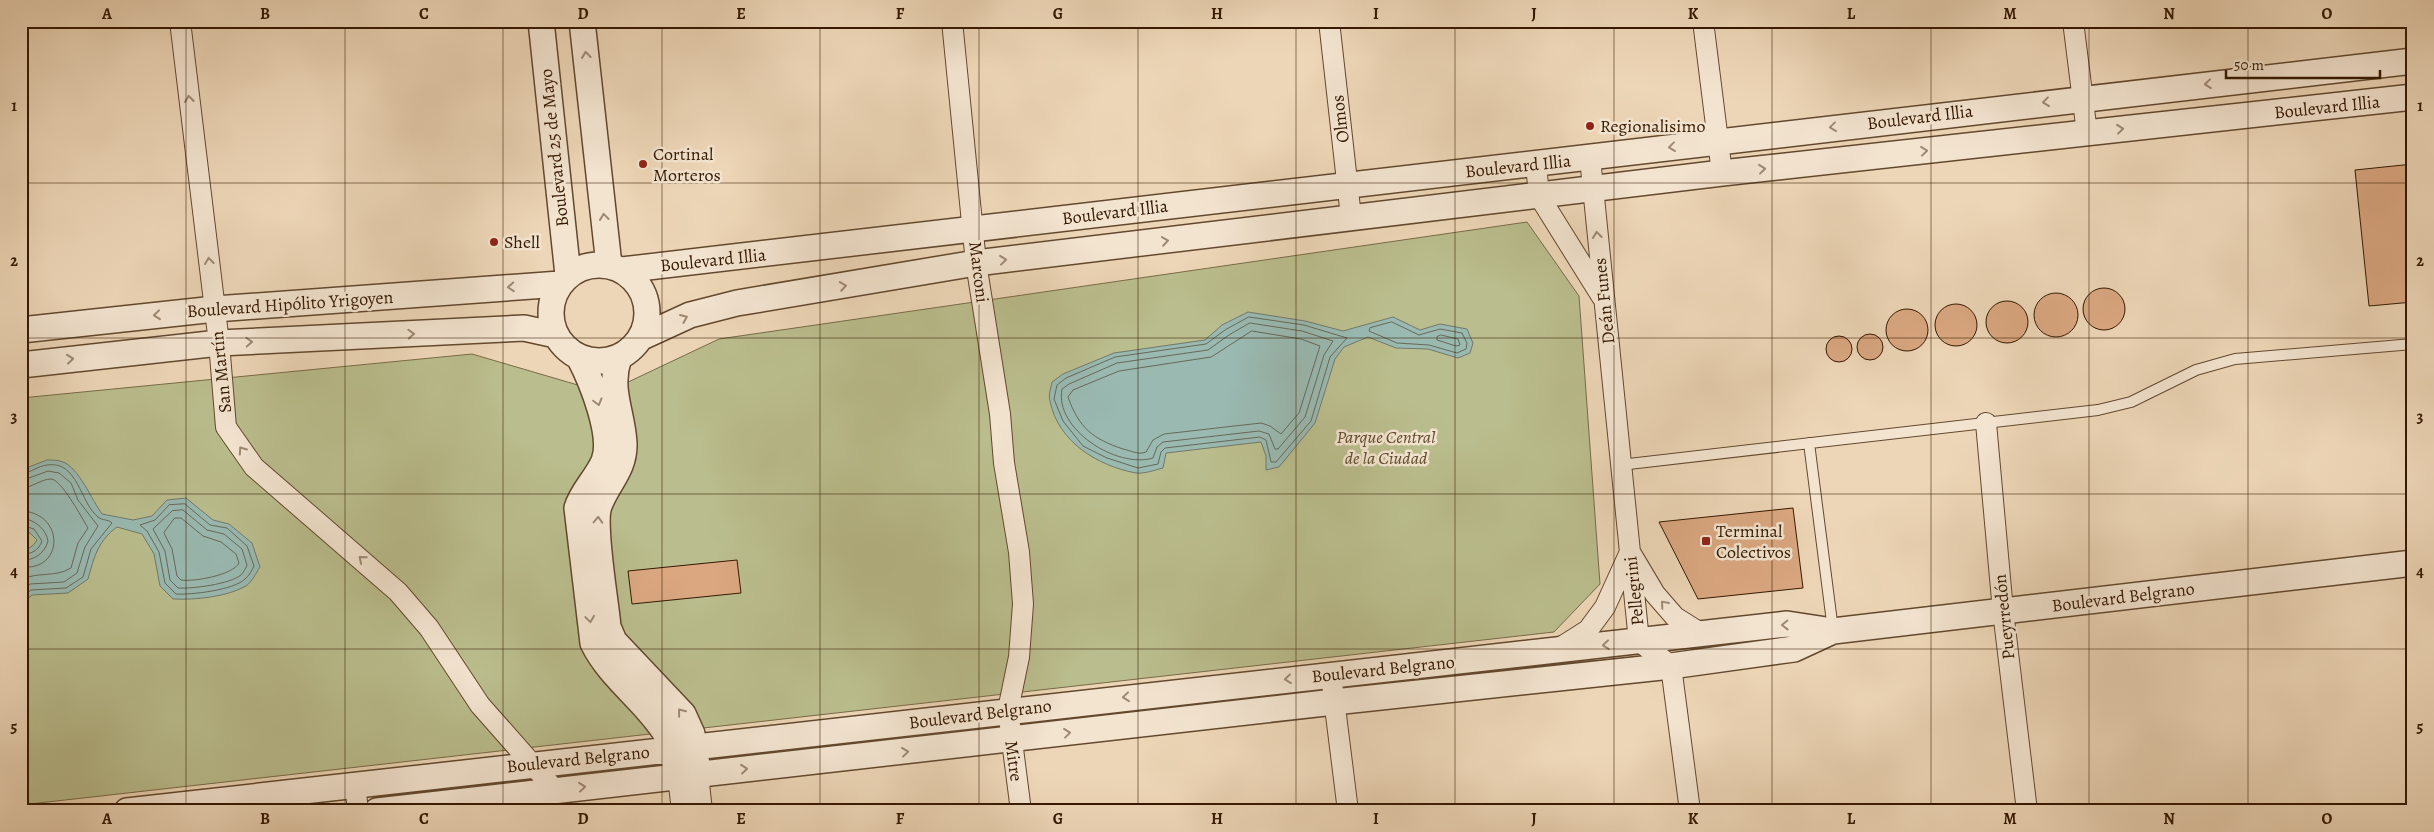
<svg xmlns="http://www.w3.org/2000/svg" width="2434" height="832" viewBox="0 0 2434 832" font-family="Alegreya,serif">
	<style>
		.green { fill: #babd8d; stroke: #786b47 }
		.water { fill: #99b9b1; stroke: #71796b }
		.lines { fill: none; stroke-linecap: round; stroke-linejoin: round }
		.shore { stroke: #676959; stroke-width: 1 }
		.building { fill: #daa781; stroke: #351901 }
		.service-casing { stroke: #63482e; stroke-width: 12 }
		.minor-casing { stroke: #63482e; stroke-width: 22 }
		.tertiary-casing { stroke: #63482e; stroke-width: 28 }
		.service { stroke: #f3e4d0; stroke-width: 10 }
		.minor { stroke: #f3e4d0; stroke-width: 20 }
		.tertiary { stroke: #f3e4d0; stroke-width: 25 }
		.oneway { stroke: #9e8973 }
		.grid { fill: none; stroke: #351901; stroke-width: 1; stroke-opacity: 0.55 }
		.poi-dot { fill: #8f2418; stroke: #f3e4d0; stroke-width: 2 }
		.labels { text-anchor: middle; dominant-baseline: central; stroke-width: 5; stroke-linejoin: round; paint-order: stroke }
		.street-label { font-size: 18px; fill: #351901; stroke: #f3e4d0 }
		.poi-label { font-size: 18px; fill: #351901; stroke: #f3e4d0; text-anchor: start }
		.park-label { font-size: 18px; font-style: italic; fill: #5d4a2b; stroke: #f3e4d0 }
		.neatline { fill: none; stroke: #351901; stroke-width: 2 }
		.grid-label { font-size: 16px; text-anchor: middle; font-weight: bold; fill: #351901 }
	</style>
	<rect width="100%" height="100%" fill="#edd6b7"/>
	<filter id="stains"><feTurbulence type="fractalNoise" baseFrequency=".004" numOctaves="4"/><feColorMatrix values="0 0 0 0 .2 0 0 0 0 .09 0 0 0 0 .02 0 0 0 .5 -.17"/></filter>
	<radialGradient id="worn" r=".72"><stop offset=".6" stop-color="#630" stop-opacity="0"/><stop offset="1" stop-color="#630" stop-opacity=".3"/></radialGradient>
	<path class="green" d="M 1527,222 L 1579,296 L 1600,584 L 1554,632 L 21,805 L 21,398 L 472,354 L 605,393 L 719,339 Z"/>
	<path class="water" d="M 1248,312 L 1305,321 L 1343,331 L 1393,317 L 1420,330 L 1440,324 L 1467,329 L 1473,343 L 1470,353 L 1458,358 L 1428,349 L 1396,348 L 1368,337 L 1344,347 L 1335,359 L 1315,423 L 1279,467 L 1266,470 L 1266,456 L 1261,442 L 1166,453 L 1163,468 C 1155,470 1144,474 1136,473 C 1098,466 1058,442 1050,401 C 1048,395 1051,388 1052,382 L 1063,374 L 1114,353 L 1205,340 L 1222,325 Z
		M 47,460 C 52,460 58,460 63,462 C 78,467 92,500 102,514 L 133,520 L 152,516 L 167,500 L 186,498 L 213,520 L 229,524 L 252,543 L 260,567 C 256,573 252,582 246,586 C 226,597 196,600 173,599 L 160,586 L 154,554 L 142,534 L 117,527 C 98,541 94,557 88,579 L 68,593 L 32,595 L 21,605 L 21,548 C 28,550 33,547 37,540 L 30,533 L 21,529 L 21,470 Z"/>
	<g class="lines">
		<path class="shore" d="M 1249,317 L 1304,325 L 1347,338 L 1330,357 L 1311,421 L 1276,462 L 1271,462 L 1266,440 L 1260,437 L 1165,448 L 1161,452 L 1158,464 L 1138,468 L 1107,458 L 1083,446 L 1063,421 L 1054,399 L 1057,385 L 1066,378 L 1115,357 L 1206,344 L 1225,330 Z
			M 1392,322 L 1419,335 L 1440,329 L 1462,333 L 1467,343 L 1466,349 L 1457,353 L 1429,345 L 1397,343 L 1369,331 L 1370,328 Z
			M 1250,323 L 1302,331 L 1333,341 L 1324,355 L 1305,417 L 1278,449 L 1275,449 L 1269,434 L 1259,431 L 1163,442 L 1157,447 L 1153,458 C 1117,469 1054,429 1062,389 L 1069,384 L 1117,363 L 1208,350 L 1229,335 Z
			M 1252,331 L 1301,339 L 1320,346 L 1299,413 L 1281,434 L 1270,426 L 1261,423 L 1164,434 L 1153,440 L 1146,452 C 1138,455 1132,451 1123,449 C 1093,439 1079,428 1068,397 L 1073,390 L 1119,371 L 1211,357 Z
			M 1441,335 L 1458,339 L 1460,345 L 1456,346 L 1437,340 L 1437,337 Z
			M 21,474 C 30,473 38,466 47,465 C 78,460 80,503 98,517 C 103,521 108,519 112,523 L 91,549 L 83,577 L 66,588 L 31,590 L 21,598
			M 21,481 L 48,471 L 59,473 L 71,483 L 78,500 L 98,526 L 85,547 L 77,573 L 64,582 L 30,584 L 21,590
			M 21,488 C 32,488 41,479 51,479 C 61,479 82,518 88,528 L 78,543 L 71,568 C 55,578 37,571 21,580
			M 185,504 L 210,525 L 227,528 L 247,546 L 254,566 C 252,570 249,576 245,579 C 234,590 191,595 176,594 L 165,583 L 159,552 L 147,531 L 140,525 L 155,520 L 169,505 Z
			M 183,510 L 207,530 L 224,534 L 242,549 L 247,565 C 246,568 243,573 241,575 C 230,584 192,589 178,588 L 170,580 L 165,551 L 153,529 L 172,511 Z
			M 21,511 C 65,512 65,572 21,567
			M 21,518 C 33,519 46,528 48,541 C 45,553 34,561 21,560
			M 175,518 L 181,518 L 203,536 L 221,542 L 236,554 L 239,563 C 233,575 194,582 181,580 L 177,576 L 172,549 L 164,533 Z
			M 21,525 L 34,529 L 42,541 C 39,550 31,555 21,554"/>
	</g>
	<path class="building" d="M 2413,164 L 2413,302 L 2369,306 L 2355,170 Z
		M2083 309a21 21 0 1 1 42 0a21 21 0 1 1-42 0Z
		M2034 315a22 22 0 1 1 44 0a22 22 0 1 1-44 0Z
		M1986 322a21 21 0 1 1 42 0a21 21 0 1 1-42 0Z
		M1935 325a21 21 0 1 1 42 0a21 21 0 1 1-42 0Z
		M1886 330a21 21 0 1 1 42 0a21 21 0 1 1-42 0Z
		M1857 347a13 13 0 1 1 26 0a13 13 0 1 1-26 0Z
		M1826 349a13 13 0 1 1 26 0a13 13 0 1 1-26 0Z
		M 1793,508 L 1803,588 L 1698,599 L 1659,522 Z
		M 737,560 L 741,593 L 632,604 L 628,571 Z"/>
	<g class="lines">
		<defs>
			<path id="service" d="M 1809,443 L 1833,630
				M 1620,465 L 2098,410 L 2131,402 L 2196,370 L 2235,359 L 2413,344"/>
			<path id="minor" d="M 180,21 L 219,343 L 226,427 L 254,467 L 398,592 L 429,628 L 480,705 L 555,790
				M 952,21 L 976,263 L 1000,414 L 1004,463 L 1019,552 L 1023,604 L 1019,657 L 1008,710 L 1021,811
				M 1329,21 L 1351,217
				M 1703,21 L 1722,173
				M 2073,21 L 2087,133
				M 1590,158 L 1639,641 L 1671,666 L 1690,811
				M 1536,164 L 1539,196 L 1602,297
				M 1986,423 L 2003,611 L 2027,811
				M 1558,649 L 1588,630 L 1605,607 L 1630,552 L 1655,594 L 1675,617 L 1702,634
				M 1331,675 L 1348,811
				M 698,774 L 702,811
				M 678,776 L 682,811
				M 355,784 L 358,811"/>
			<path id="tertiary" d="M 541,21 L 568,275
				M 582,21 L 609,265
				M551 313a48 48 0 1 1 96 0a48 48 0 1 1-96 0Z
				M 622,270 L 2413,61
				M 21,330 L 215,309 L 560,284
				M 640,338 L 690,315 L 737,303 L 976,263 L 1722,173 L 2413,97
				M 579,357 C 591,380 614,435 604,461 C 597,478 582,491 577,508 L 593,643 C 610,678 646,701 666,734 C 671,743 672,754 675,764
				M 619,357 C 608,390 622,410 624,443 C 625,470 607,483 599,506 C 592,525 606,602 608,627 L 614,641 L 683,714 L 692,734 L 697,764
				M 21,365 L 219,343 L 524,328 L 556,335
				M 127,811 L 1787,624 L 1833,631 L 2413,563
				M 377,811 L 1334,702 L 1671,666 L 1794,649 L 1833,631"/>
		</defs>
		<use href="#service" class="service-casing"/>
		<use href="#minor" class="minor-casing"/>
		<use href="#tertiary" class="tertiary-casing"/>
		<use href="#service" class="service"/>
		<use href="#minor" class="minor"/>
		<use href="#tertiary" class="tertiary"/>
	</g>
	<defs><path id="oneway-chevron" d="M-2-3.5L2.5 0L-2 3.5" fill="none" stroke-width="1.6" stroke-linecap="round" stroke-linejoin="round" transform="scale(1.25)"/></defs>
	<g class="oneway">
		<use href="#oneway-chevron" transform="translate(586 55) rotate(-96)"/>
		<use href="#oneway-chevron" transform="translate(2208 84) rotate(174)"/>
		<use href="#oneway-chevron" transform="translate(189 99) rotate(-97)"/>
		<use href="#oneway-chevron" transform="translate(2046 102) rotate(173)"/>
		<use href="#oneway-chevron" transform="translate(1833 127) rotate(173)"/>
		<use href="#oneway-chevron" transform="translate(2120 129) rotate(-6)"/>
		<use href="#oneway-chevron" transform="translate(1672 147) rotate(173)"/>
		<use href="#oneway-chevron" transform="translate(1924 151) rotate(-6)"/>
		<use href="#oneway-chevron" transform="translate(1762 169) rotate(-6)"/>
		<use href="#oneway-chevron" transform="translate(604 217) rotate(-96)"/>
		<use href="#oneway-chevron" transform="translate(1597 235) rotate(-96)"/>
		<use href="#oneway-chevron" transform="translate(1165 241) rotate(-8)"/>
		<use href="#oneway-chevron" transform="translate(1003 260) rotate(-6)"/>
		<use href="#oneway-chevron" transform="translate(209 261) rotate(-97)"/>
		<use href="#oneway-chevron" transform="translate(843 286) rotate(-9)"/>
		<use href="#oneway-chevron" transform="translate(511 287) rotate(176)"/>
		<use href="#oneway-chevron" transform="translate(157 315) rotate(174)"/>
		<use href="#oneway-chevron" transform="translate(684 318) rotate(-23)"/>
		<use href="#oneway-chevron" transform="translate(411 334) rotate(-3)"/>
		<use href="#oneway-chevron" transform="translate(249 342) rotate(-3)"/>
		<use href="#oneway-chevron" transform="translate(70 359) rotate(-6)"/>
		<use href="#oneway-chevron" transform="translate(598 402) rotate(75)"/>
		<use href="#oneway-chevron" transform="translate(242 450) rotate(-125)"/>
		<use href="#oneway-chevron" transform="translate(598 520) rotate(-88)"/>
		<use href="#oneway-chevron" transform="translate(362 559) rotate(-140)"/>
		<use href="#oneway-chevron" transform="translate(1664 604) rotate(-131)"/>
		<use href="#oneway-chevron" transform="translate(590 619) rotate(82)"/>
		<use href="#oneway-chevron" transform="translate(1785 625) rotate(179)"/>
		<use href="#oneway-chevron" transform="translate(1606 645) rotate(174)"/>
		<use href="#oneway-chevron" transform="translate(1288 679) rotate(174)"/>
		<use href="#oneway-chevron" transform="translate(1126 697) rotate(174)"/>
		<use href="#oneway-chevron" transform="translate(681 712) rotate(-128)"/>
		<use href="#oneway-chevron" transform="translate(1067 733) rotate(-7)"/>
		<use href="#oneway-chevron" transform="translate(905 752) rotate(-6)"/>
		<use href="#oneway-chevron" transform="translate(744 769) rotate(-6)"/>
		<use href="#oneway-chevron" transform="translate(582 787) rotate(-6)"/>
	</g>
	<path class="grid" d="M 186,21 L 186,811M 345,21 L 345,811M 503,21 L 503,811M 662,21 L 662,811M 820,21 L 820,811M 979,21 L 979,811M 1138,21 L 1138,811M 1296,21 L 1296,811M 1455,21 L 1455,811M 1614,21 L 1614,811M 1772,21 L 1772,811M 1931,21 L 1931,811M 2089,21 L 2089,811M 2248,21 L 2248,811M 21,183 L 2413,183M 21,338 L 2413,338M 21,494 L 2413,494M 21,649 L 2413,649"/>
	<g class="poi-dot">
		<circle cx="1590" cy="126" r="5"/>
		<circle cx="643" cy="164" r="5"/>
		<circle cx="494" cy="242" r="5"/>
		<rect x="1701" y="536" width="10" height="10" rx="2.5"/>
	</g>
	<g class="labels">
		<g class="street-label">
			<text transform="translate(2327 107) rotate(-6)">Boulevard Illia</text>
			<text transform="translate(1920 117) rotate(-7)">Boulevard Illia</text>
			<text transform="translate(1340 119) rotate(-97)">Olmos</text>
			<text transform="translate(554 148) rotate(-96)">Boulevard 25 de Mayo</text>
			<text transform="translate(1518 166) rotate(-6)">Boulevard Illia</text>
			<text transform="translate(1115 212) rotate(-7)">Boulevard Illia</text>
			<text transform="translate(713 260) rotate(-6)">Boulevard Illia</text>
			<text transform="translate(979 272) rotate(83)">Marconi</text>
			<text transform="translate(1604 301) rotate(-96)">Deán Funes</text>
			<text transform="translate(290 304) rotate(-4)">Boulevard Hipólito Yrigoyen</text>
			<text transform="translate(221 372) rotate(-96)">San Martín</text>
			<text transform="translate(1634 591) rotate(-96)">Pellegrini</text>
			<text transform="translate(2123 597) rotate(-7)">Boulevard Belgrano</text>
			<text transform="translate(2004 617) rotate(-96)">Pueyrredón</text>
			<text transform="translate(1383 669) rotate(-6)">Boulevard Belgrano</text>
			<text transform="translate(980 714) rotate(-7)">Boulevard Belgrano</text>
			<text transform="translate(578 759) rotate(-6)">Boulevard Belgrano</text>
			<text transform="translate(1014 761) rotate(82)">Mitre</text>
		</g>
		<g class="poi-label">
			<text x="1600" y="126">Regionalisimo</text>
			<text x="653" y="154">Cortinal<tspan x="653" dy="21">Morteros</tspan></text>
			<text x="504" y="242">Shell</text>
			<text x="1716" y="531">Terminal<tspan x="1716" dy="21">Colectivos</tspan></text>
		</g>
		<g class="park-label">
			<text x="1386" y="437">Parque Central<tspan x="1386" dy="21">de la Ciudad</tspan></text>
		</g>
	</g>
	<rect width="2434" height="832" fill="none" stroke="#edd6b7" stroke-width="55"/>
	<path d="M2226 70v8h154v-8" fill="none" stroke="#351901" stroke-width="2.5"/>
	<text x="2234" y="70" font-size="15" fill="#351901" stroke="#f3e4d0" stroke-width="4" paint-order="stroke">50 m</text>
	<rect x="28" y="28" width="2378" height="776" class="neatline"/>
	<g class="grid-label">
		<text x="107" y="19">A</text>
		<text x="265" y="19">B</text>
		<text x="424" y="19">C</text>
		<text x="583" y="19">D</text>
		<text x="741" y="19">E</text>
		<text x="900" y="19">F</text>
		<text x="1058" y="19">G</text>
		<text x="1217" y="19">H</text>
		<text x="1376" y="19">I</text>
		<text x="1534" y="19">J</text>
		<text x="1693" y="19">K</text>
		<text x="1851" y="19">L</text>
		<text x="2010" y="19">M</text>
		<text x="2169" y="19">N</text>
		<text x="2327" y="19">O</text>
		<text x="14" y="111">1</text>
		<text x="2420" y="111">1</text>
		<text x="14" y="266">2</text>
		<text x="2420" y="266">2</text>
		<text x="14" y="422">3</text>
		<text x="2420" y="422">3</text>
		<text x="14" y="577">4</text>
		<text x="2420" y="577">4</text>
		<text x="14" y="732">5</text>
		<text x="2420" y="732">5</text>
		<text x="107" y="824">A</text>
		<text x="265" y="824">B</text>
		<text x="424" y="824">C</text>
		<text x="583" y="824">D</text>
		<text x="741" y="824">E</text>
		<text x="900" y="824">F</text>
		<text x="1058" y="824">G</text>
		<text x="1217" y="824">H</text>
		<text x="1376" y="824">I</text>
		<text x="1534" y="824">J</text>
		<text x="1693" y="824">K</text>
		<text x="1851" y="824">L</text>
		<text x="2010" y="824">M</text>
		<text x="2169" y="824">N</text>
		<text x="2327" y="824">O</text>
	</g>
	<rect width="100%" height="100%" filter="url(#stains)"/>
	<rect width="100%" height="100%" fill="url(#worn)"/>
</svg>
